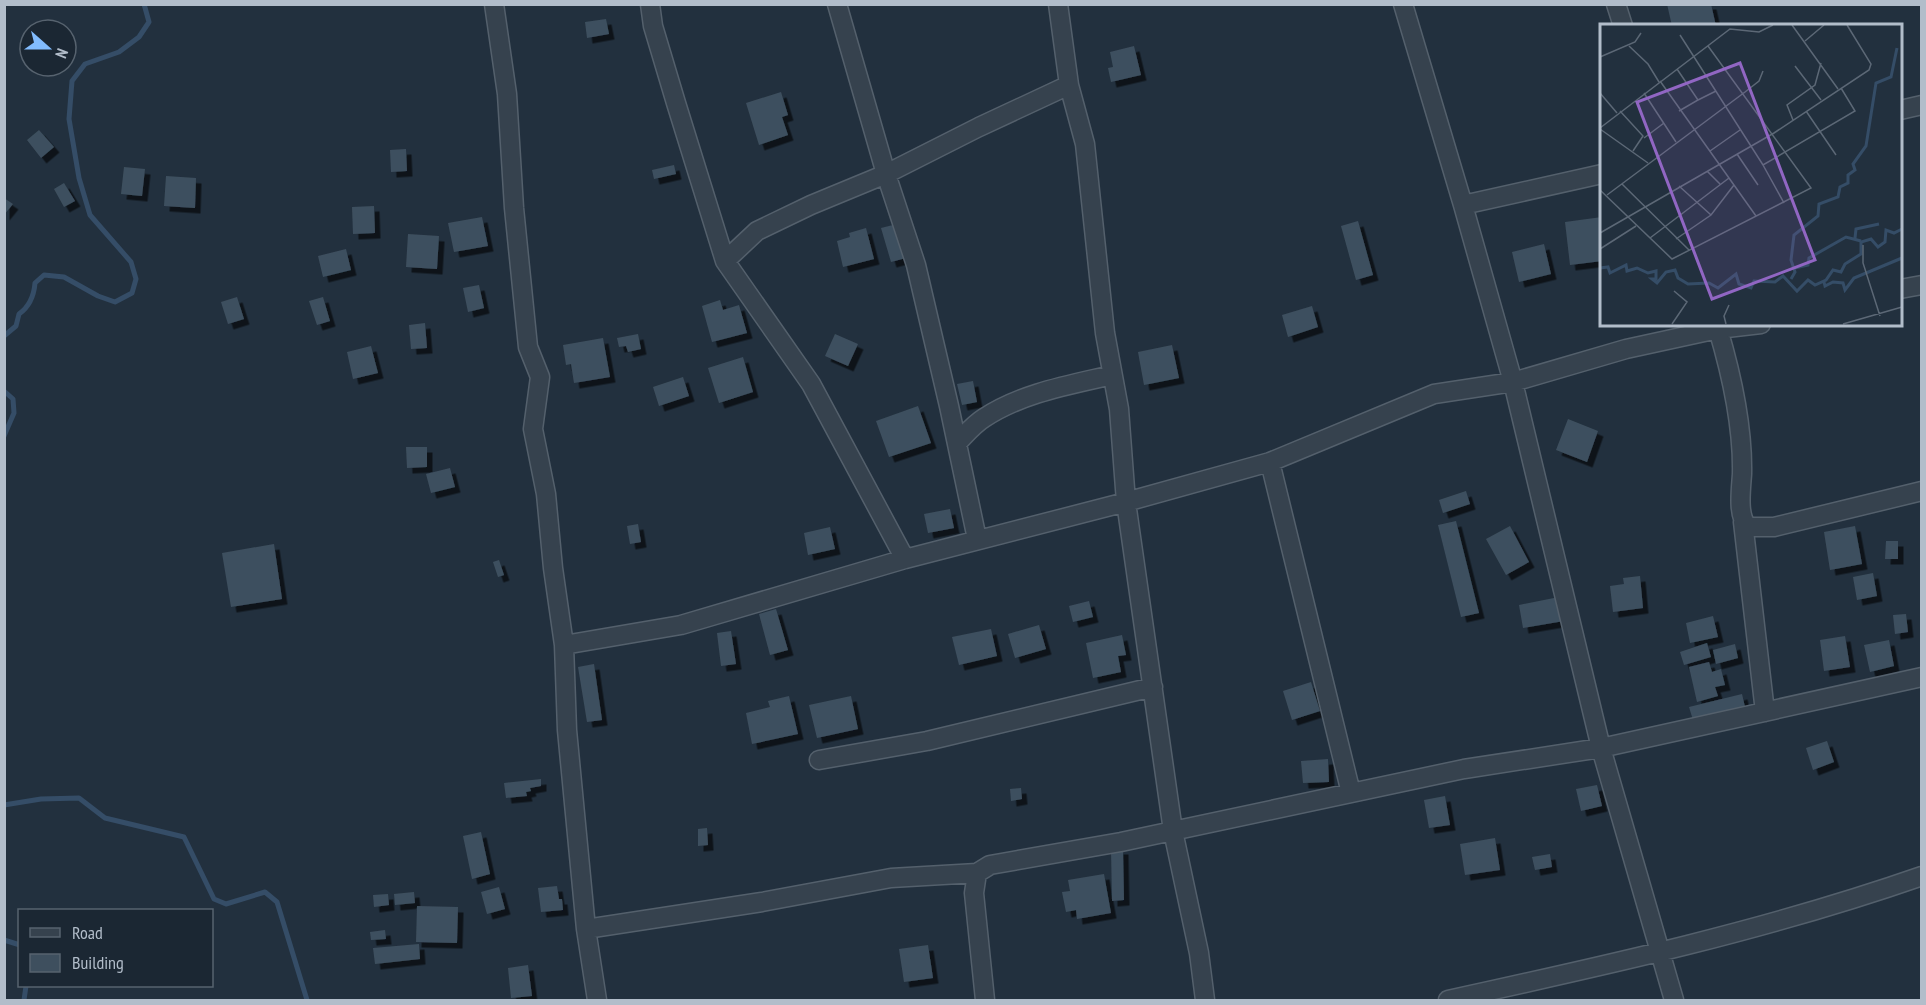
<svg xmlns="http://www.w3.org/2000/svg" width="1926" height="1005" viewBox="0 0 1926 1005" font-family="'PT Sans Narrow',sans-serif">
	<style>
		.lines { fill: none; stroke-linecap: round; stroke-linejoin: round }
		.stream { stroke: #354d67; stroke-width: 5 }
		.building { fill: #3e4f5e; filter: url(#shadow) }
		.street-casing { stroke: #54606c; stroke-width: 21 }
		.street { stroke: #36424e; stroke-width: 18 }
		.inset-river { fill: none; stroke: #354d67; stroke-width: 3 }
		.inset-road { fill: none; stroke: #5c6876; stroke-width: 1.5 }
		.view { fill: #9166c3; fill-opacity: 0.15; stroke: #9166c3; stroke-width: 3 }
		.inset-edge { fill: none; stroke: #b2bdca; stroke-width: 3 }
	</style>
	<defs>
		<filter id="shadow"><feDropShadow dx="5.5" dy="5.5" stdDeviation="0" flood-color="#0009"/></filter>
	</defs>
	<rect width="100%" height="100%" fill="#22303e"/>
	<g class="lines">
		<path class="stream" d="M 4,336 L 16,326 L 19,314 C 29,307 34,295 35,283 L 44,275 L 64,277 L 98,296 L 115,302 L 132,293 L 136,279 L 131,262 L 90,215 L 79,178 L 69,119 L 72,81 L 85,64 L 119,52 L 139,37 L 149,22 L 144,4
			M 4,391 L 13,399 L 14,413 L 4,436
			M 4,805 L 41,799 L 79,798 L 105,818 L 184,837 L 214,899 L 226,904 L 265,892 L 277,902 L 307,1000
			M 4,940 L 20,945
			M 24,1000 L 26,986"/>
	</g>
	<path class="building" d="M 1667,4 L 1711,4 L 1716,26 L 1672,26 Z
		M 606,19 L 609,34 L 587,38 L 585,22 Z
		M 1134,46 L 1141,75 L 1111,82 L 1108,68 L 1113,67 L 1110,52 Z
		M 781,92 L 788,115 L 782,117 L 788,135 L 759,145 L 746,103 Z
		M 39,130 L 54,147 L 41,158 L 27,140 Z
		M 406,149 L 407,171 L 391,172 L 390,150 Z
		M 674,165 L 676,174 L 654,179 L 652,170 Z
		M 124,167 L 145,169 L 142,196 L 121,194 Z
		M 166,176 L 196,178 L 195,208 L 164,206 Z
		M 64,183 L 75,201 L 64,207 L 54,189 Z
		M 4,198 L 13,204 L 4,215 Z
		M 374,206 L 375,233 L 353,234 L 352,207 Z
		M 482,217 L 488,246 L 454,252 L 448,223 Z
		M 1602,217 L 1602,261 L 1570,265 L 1565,222 Z
		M 1358,221 L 1373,275 L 1356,280 L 1341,226 Z
		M 897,224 L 906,258 L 891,262 L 881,228 Z
		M 866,228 L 874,259 L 843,267 L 837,241 L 850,237 L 849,233 Z
		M 408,234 L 439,236 L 437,269 L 406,267 Z
		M 1544,244 L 1551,274 L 1519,282 L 1512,252 Z
		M 346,249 L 351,270 L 323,277 L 318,256 Z
		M 479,285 L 484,308 L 468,312 L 463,288 Z
		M 237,297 L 244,319 L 228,324 L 221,302 Z
		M 323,297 L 330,321 L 317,325 L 309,301 Z
		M 720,300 L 723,310 L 739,305 L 747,333 L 712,342 L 702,306 Z
		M 1312,306 L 1318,327 L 1288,337 L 1282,315 Z
		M 425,323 L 427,348 L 411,349 L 409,325 Z
		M 638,334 L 641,349 L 628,352 L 626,346 L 619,347 L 617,338 Z
		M 835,334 L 858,344 L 848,366 L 825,356 Z
		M 603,338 L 610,377 L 574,383 L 571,364 L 566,365 L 563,345 Z
		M 1172,345 L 1179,378 L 1144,385 L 1138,352 Z
		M 371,346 L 378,373 L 353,379 L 347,352 Z
		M 743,357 L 753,392 L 719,403 L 708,368 Z
		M 683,377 L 689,396 L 659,406 L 653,387 Z
		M 973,381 L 977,402 L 962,405 L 957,384 Z
		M 918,406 L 931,443 L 889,457 L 876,421 Z
		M 1568,419 L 1598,431 L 1587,462 L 1556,450 Z
		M 406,447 L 427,447 L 427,467 L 407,468 Z
		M 450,468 L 455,487 L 431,493 L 426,474 Z
		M 1466,491 L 1470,504 L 1443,513 L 1439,500 Z
		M 950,509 L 954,528 L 928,533 L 924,514 Z
		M 1456,521 L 1479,613 L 1461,617 L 1438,525 Z
		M 638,524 L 641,542 L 630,544 L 627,526 Z
		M 1510,526 L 1529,562 L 1506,575 L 1486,539 Z
		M 1855,526 L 1862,564 L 1830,570 L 1824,532 Z
		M 830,527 L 835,549 L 808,555 L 804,533 Z
		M 1886,541 L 1898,541 L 1898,559 L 1885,559 Z
		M 274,544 L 282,599 L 231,607 L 222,553 Z
		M 499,560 L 504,575 L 498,577 L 493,562 Z
		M 1873,573 L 1877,596 L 1857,600 L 1853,577 Z
		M 1640,576 L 1643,608 L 1613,612 L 1610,586 L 1624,584 L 1623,578 Z
		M 1559,597 L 1564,621 L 1523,628 L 1519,605 Z
		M 1089,601 L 1093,617 L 1073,622 L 1069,606 Z
		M 776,609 L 788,650 L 770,655 L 759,614 Z
		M 1906,614 L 1908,632 L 1895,634 L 1893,615 Z
		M 1713,616 L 1718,637 L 1690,643 L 1686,623 Z
		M 1039,625 L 1046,649 L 1015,658 L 1008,634 Z
		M 991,629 L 997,656 L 959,665 L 952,637 Z
		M 731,631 L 736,664 L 721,666 L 717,633 Z
		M 1122,635 L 1126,655 L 1118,656 L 1121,672 L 1093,678 L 1086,643 Z
		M 1845,636 L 1850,667 L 1824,671 L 1820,640 Z
		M 1889,640 L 1894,666 L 1870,672 L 1864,645 Z
		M 1707,643 L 1711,657 L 1684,665 L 1680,652 Z
		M 1735,644 L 1738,658 L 1716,664 L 1713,650 Z
		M 1709,662 L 1712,672 L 1721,669 L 1725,685 L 1715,687 L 1718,696 L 1697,702 L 1689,667 Z
		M 594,664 L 602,720 L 587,722 L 578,667 Z
		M 1311,682 L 1320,711 L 1292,720 L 1283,691 Z
		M 1742,694 L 1745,707 L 1693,720 L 1689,707 Z
		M 789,696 L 798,734 L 752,744 L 746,713 L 770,707 L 768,701 Z
		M 851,696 L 858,729 L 817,738 L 809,705 Z
		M 1827,741 L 1834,762 L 1813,770 L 1806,748 Z
		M 1328,759 L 1329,782 L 1303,783 L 1301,761 Z
		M 541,779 L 541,786 L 530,788 L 531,791 L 526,792 L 527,796 L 506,798 L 504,783 Z
		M 1597,785 L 1602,806 L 1581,811 L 1576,789 Z
		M 1021,788 L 1022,799 L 1011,801 L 1010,789 Z
		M 1445,796 L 1450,825 L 1429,828 L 1424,800 Z
		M 707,828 L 708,845 L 698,846 L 698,829 Z
		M 481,832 L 490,874 L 472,879 L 463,836 Z
		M 1495,838 L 1500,870 L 1465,875 L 1460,844 Z
		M 1111,849 L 1123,849 L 1124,900 L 1112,901 Z
		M 1550,854 L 1552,867 L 1535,870 L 1532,857 Z
		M 1104,874 L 1111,913 L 1077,919 L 1076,910 L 1066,912 L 1062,892 L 1070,891 L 1068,880 Z
		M 557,886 L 559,899 L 562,899 L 563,910 L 541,912 L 538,888 Z
		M 499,887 L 505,909 L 487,914 L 481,892 Z
		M 414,892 L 415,903 L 395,905 L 394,894 Z
		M 388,894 L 389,905 L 374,907 L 373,895 Z
		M 417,906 L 458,907 L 457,943 L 416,942 Z
		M 385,930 L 386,939 L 371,940 L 370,932 Z
		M 419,944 L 420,959 L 375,964 L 373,948 Z
		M 928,945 L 933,978 L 904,982 L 899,949 Z
		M 528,965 L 532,996 L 511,998 L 508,968 Z"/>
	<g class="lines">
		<defs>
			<path id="street" d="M 494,4 L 507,94 L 514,208 L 528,347 L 540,377 L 533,429 L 546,494 L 553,568 L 564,645 L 567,730 L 586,929 L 597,1000
				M 650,4 L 653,26 L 676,103 L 725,261 L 811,384 L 905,559
				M 837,4 L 886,174 L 916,265 L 949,406 L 977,539
				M 1058,4 L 1069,85 L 1085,144 L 1105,333 L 1119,409 L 1126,502 L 1173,831 L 1199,953 L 1205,1000
				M 1403,4 L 1463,205 L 1513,382 L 1601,748 L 1674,1000
				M 1616,4 L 1623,26
				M 1900,110 L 1922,105
				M 1463,205 L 1602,174
				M 725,261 L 757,231 L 811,205 L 886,174 L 979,127 L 1069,85
				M 1900,289 L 1922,285
				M 1718,329 C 1732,376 1743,425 1742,474 C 1741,490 1737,516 1748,527 L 1774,527 L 1922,491
				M 957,443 C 965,435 974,424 984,418 C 1022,393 1069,385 1112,375
				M 1270,462 L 1351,793
				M 1743,522 L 1765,712
				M 564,645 L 681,625 L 905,559 L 1126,502 L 1270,462 L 1434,394 L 1513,382 L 1626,349 L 1718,329 L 1761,324
				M 819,760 L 927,741 L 1153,687
				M 586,929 L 762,902 L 891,878 L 977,873
				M 985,1000 L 974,893 L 977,873 L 990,865 L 1121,842 L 1464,769 L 1601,748 L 1922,677
				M 1448,1000 C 1608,965 1767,930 1922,876"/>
		</defs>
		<use href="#street" class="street-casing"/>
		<use href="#street" class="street"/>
	</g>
	<g transform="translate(1600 24)">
		<rect width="302" height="302" fill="#22303e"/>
		<path class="inset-river" d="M 255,214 L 256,205 L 279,200M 0,244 L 8,243 L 10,249 L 26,241 L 27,247 L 37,244 L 48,249 L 56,247 L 56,255 L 52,255 L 57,259 L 66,248 L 75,246 L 78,254 L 88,260 L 109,259 L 118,264 L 136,250 L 139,260 L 151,264 L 154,257 L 175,258 L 183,252 L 197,267 L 208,256 L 215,261 L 226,256 L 233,246 L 241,248 L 245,240 L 261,230 L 261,218 L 271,215 L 278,223 L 285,218 L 286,206 L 294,209 L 302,205M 195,244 L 208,241 L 209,234 L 246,213 L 261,217M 191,255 L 195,248 L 191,236 L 194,211 L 218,192 L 219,180 L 238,173 L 240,163 L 248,159 L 248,151 L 255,146 L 253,140 L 266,122 L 276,59 L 291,53 L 297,24M 224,258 L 225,262 L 233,258 L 243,259 L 245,266 L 254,254 L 302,234"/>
		<path class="inset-road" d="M 192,1 L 238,65M 80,11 L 163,141 L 255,87 L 241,64M 205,17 L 224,1M 29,22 L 48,40 L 59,58M 0,33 L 35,18 L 41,9M 195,42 L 221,76M 77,45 L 98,76 L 79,87M 60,57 L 156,192M 0,69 L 17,89M 44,69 L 76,118M 98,76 L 116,67M 20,87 L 43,112 L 33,127M 206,87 L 236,131M 193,96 L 187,81 L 215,61 L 221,39M 0,104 L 130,5 L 159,8 L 173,1M 0,105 L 48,139M 44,114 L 64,99M 110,127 L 140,106M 137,130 L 158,161M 163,141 L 184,179M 107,147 L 120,160M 22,160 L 89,226M 79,162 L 111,191M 0,166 L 72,235 L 211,164 L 108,22M 7,171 L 145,68 L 159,57 L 163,47M 0,209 L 174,109 L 269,46 L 271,40 L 247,1M 50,214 L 129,154M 76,215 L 111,191 L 134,161M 263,221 L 263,239 L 280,292M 0,225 L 36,202M 72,300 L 87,278 L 74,267M 126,300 L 124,292 L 129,281M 243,300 L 302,283"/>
		<path class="view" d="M 140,39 L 215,236 L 112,275 L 37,78 Z"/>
		<rect width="302" height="302" class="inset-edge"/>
	</g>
	<rect width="1926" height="1005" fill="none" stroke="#b2bdca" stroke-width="12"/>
	<rect x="18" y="909" width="195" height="78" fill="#1b2733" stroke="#57636f" stroke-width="1.5"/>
	<rect x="30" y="928" width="30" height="9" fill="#36424e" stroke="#57636f" stroke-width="1.5"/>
	<text x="72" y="939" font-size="18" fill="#b2bdca">Road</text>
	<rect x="30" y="954" width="30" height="18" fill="#3e4f5e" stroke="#57636f" stroke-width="1.5"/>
	<text x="72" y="969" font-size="18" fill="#b2bdca">Building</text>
	<g transform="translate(48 48) rotate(111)"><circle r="28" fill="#1b2733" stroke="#57636f" stroke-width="1.5"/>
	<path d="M0-4.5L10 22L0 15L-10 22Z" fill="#82bcfe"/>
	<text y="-9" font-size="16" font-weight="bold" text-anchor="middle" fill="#b2bdca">N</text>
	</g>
</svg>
